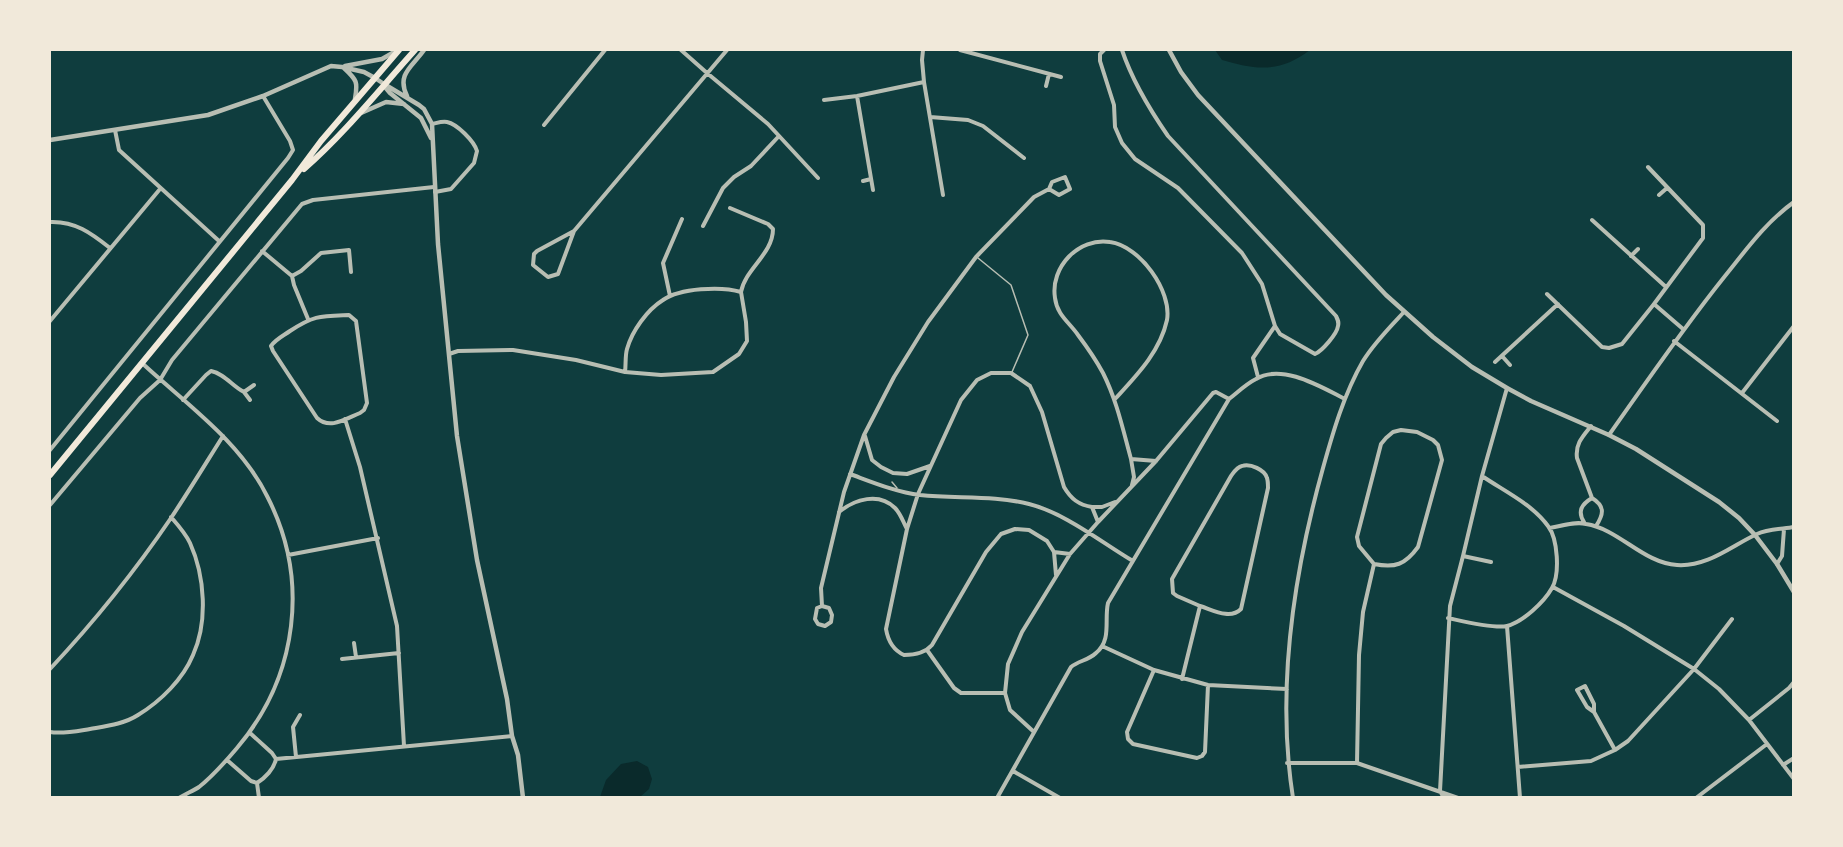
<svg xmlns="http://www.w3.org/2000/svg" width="1843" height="847" viewBox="0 0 1843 847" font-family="'Alegreya Sans',sans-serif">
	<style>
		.water { fill: #0a2a2b }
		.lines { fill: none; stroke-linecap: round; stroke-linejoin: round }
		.service { stroke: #b8beb3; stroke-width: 1.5 }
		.minor { stroke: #b8beb3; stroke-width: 4 }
		.tertiary { stroke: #b8beb3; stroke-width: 4.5 }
		.trunk { stroke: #f1e9da; stroke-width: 6 }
	</style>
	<rect width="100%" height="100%" fill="#0f3d3e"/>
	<path class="water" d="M 1215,50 L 1310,50 C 1280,73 1256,70 1222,60 Z
		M 637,761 L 648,767 L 652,779 L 649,789 L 640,797 L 600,797 L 606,780 L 621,764 Z"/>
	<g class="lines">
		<path class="service" d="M 978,258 L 1011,285 L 1028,335 L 1012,372
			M 892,482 L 897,488"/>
		<path class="minor" d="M 681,50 L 707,73 L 768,124 L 818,178
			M 923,50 L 922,60 L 924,82 L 943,195
			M 960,50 L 1061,77
			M 1104,50 L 1100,54 L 1100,61 L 1114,105 L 1115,127 L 1122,143 L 1135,159 L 1178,188 L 1242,253 L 1262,284 L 1275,326 L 1280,334 L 1315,354 C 1322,351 1337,334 1338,326 C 1339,322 1338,320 1336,316 L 1168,136 C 1150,110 1132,80 1122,50
			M 1046,86 L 1049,74
			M 857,96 L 873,190
			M 824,100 L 857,96 L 924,82
			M 930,117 L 968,120 L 983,126 L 1024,158
			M 432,124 C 437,123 442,121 447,122 C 457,124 474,141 477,151 L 474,163 L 451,189 L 435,192
			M 544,125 L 605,50
			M 115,130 L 119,150 L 219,241
			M 1648,167 L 1703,225 L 1703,238 L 1654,304
			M 863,181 L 871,179
			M 1659,195 L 1667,188
			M 1592,220 L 1666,287
			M 50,222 C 75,221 91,233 110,248
			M 703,226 L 723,188 L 734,177 L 751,166 L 779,136
			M 574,231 L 537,251 L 534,254 L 533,265 L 548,277 L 558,274 L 574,231 L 727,50
			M 262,251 L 292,276 L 294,285 L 308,319
			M 1631,256 L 1638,249
			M 292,276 L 301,271 L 321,253 L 349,250 L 351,272
			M 1547,294 L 1602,347 L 1609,348 L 1622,344 L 1654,304 L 1683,329
			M 670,296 L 663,263 L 682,219
			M 349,315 L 356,321 L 367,403 L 364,410 L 360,413 C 345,419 330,430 317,418 L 273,351 L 271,346 C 276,339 283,336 290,331 C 314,315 321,316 349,315 Z
			M 50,321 L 160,189
			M 1674,341 L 1777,421
			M 449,354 L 458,351 L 513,350 L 576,360 L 625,372 L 661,375 L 713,372 L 739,354 L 747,341 L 746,322 L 741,292
			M 1502,356 L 1510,365
			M 1495,362 L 1558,304
			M 142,363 C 186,404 240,441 267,496 C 310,579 298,676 237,748 C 226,761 213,776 199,787 C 193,791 185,794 179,798
			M 625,372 C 626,365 625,356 627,349 C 632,331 647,310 663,300 C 680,288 721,286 741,292 C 745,269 773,254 773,229 L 768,224 L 730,208
			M 1258,377 L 1253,358 L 1275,326
			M 244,392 L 250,400
			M 1742,393 L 1794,326
			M 1115,399 C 1136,376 1160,352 1167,320 C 1172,291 1140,246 1110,242 C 1079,237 1050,267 1055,298 C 1057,315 1069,322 1078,335 C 1087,347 1096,360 1103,373 C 1117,401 1123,430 1131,459 L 1156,461
			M 183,400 L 206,375 L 211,371 C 225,374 232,386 244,392 L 254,385
			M 345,419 L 360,467 L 397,626 L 404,746
			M 1591,426 C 1583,436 1575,444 1577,458 L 1592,498
			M 1609,435 C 1647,381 1684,327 1725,276 C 1746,250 1766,222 1794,202
			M 865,436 L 872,460 L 881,467 L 893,473 L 907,474 L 930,466
			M 50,450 L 288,158 L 293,150 L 290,141 L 263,96
			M 1131,459 L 1134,477 L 1132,485
			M 850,474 C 872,482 896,492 920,495 C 956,499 993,495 1029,504 C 1065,513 1101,542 1133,561
			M 50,505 L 140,398 L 160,380 L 172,360 L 302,204 L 313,200 L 434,187
			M 1092,507 L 1102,507 L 1115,502
			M 839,512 C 855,499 879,492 895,508 C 901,514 903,522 907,529
			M 1584,522 C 1577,511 1582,504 1592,498 C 1605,506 1604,514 1596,526
			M 1550,528 C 1561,526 1575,521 1586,524 C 1619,529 1643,563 1677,565 C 1708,567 1731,546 1757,534 C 1768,529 1782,529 1794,527
			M 1054,552 L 1056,575
			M 1070,554 L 1054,552 L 1047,541 L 1029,530 L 1015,529 L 1001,534 L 986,552 L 932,645 C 925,653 915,655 904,655 C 893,650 888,641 886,629 L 907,529 L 918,494 L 961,400 L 977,380 L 991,373 L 1011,373 L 1030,386 L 1042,412 L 1064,487 C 1071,499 1079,505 1092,507 L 1098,522
			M 288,555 L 378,538
			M 1463,556 L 1491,562
			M 1777,564 L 1782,556 L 1784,529
			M 1553,587 L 1624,626 L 1694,669 L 1719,689 L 1749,720 L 1794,779
			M 822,606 L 817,608 L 815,619 L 818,624 L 825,626 L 831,622 L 832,615 L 829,608 L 822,606 L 821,588 L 844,492 L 864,435 L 894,377 L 928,322 L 976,257 L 1034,197 L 1049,189 L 1059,195 L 1070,189 L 1065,177 L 1052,182 L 1049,189
			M 1448,618 C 1462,621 1494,629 1507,626 C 1523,622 1544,602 1552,588 C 1560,574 1558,539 1548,526 C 1532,504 1504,491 1482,476
			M 1507,626 L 1520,798
			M 354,643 L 356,657
			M 1102,646 L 1154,670 L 1208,685 L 1287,689
			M 927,650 L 954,688 L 961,693 L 1005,693
			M 342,659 L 399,653
			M 50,669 C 94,622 135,571 171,518 C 189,491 206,463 223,436
			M 1154,670 L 1127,732 L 1128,739 L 1133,744 L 1197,758 L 1202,756 L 1205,752 L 1208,685
			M 1182,679 L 1200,606 L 1177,596 L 1173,593 L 1172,579 L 1231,476 C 1234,472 1237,467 1242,466 C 1250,463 1265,470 1267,478 C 1268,481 1268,485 1268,488 L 1241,609 C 1230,620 1213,610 1200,606
			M 1594,712 L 1594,704 L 1585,686 L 1577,690 L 1587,707 L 1594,712 L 1615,750
			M 1749,720 L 1789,688 L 1794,682
			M 50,732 C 63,734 77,731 90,729 C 107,726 124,724 138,715 C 161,701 183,679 193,655 C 208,622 205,576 190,543 C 186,534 178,525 171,517
			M 1034,732 L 1010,710 L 1005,693 L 1008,664 L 1022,632 L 1070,554 L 1098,522 L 1156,461 L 1213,393 L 1216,392 L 1229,399
			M 250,733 L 272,753 L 276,759
			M 296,757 L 293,727 L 300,715
			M 276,759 L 512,736
			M 227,760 L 251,781 L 257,783
			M 1287,763 L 1357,763 L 1458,798
			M 1357,763 L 1359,655 L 1363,612 L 1374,564 L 1359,546 L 1357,537 L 1381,444 L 1386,438 L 1393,432 L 1401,430 L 1417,432 L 1433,440 L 1438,445 L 1442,460 L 1418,547 C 1405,565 1395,568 1374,564
			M 1783,765 L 1794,758
			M 1518,767 L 1591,761 L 1615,750 L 1628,741 L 1694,669 L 1732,619
			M 1013,771 L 1060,798
			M 257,783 C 265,778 274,769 276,759
			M 257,783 L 259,798
			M 997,798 L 1071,667 C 1078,661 1089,660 1096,653 C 1112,640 1104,620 1108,603 L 1229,399 C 1238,392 1246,384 1256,379 C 1282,363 1321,387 1345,399
			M 1293,798 C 1276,690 1294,572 1323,468 C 1333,432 1344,394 1363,361 C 1374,343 1389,328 1404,312
			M 1444,798 L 1440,791 L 1450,606 L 1463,556 L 1482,476 L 1507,388
			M 1696,798 L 1767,744"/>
		<path class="tertiary" d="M 1169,50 L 1181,72 L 1198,95 L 1386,295 L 1433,337 L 1472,367 L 1507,388 L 1531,401 L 1609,435 L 1636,449 L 1719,502 L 1739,518 L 1755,535 L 1777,564 L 1794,592
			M 345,66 L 382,59 L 396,51
			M 344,68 C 357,80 358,82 355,99
			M 385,87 L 390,93 L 421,118 L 431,138
			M 407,96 C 396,74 413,66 424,50
			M 361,113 L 386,102 L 404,104
			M 50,140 L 208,115 L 263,96 L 331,66 L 342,67 L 364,72 L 375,78 L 384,84 L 419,105 L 424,109 L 432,124 L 438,244 L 457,436 L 477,560 L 507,699 L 512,736 L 518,755 L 523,798"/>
		<path class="trunk" d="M 304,169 C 345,133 379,90 415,50
			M 50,475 L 292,180 L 321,141 L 399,50"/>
	</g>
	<rect width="1843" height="847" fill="none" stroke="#f1e9da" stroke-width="102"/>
</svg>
